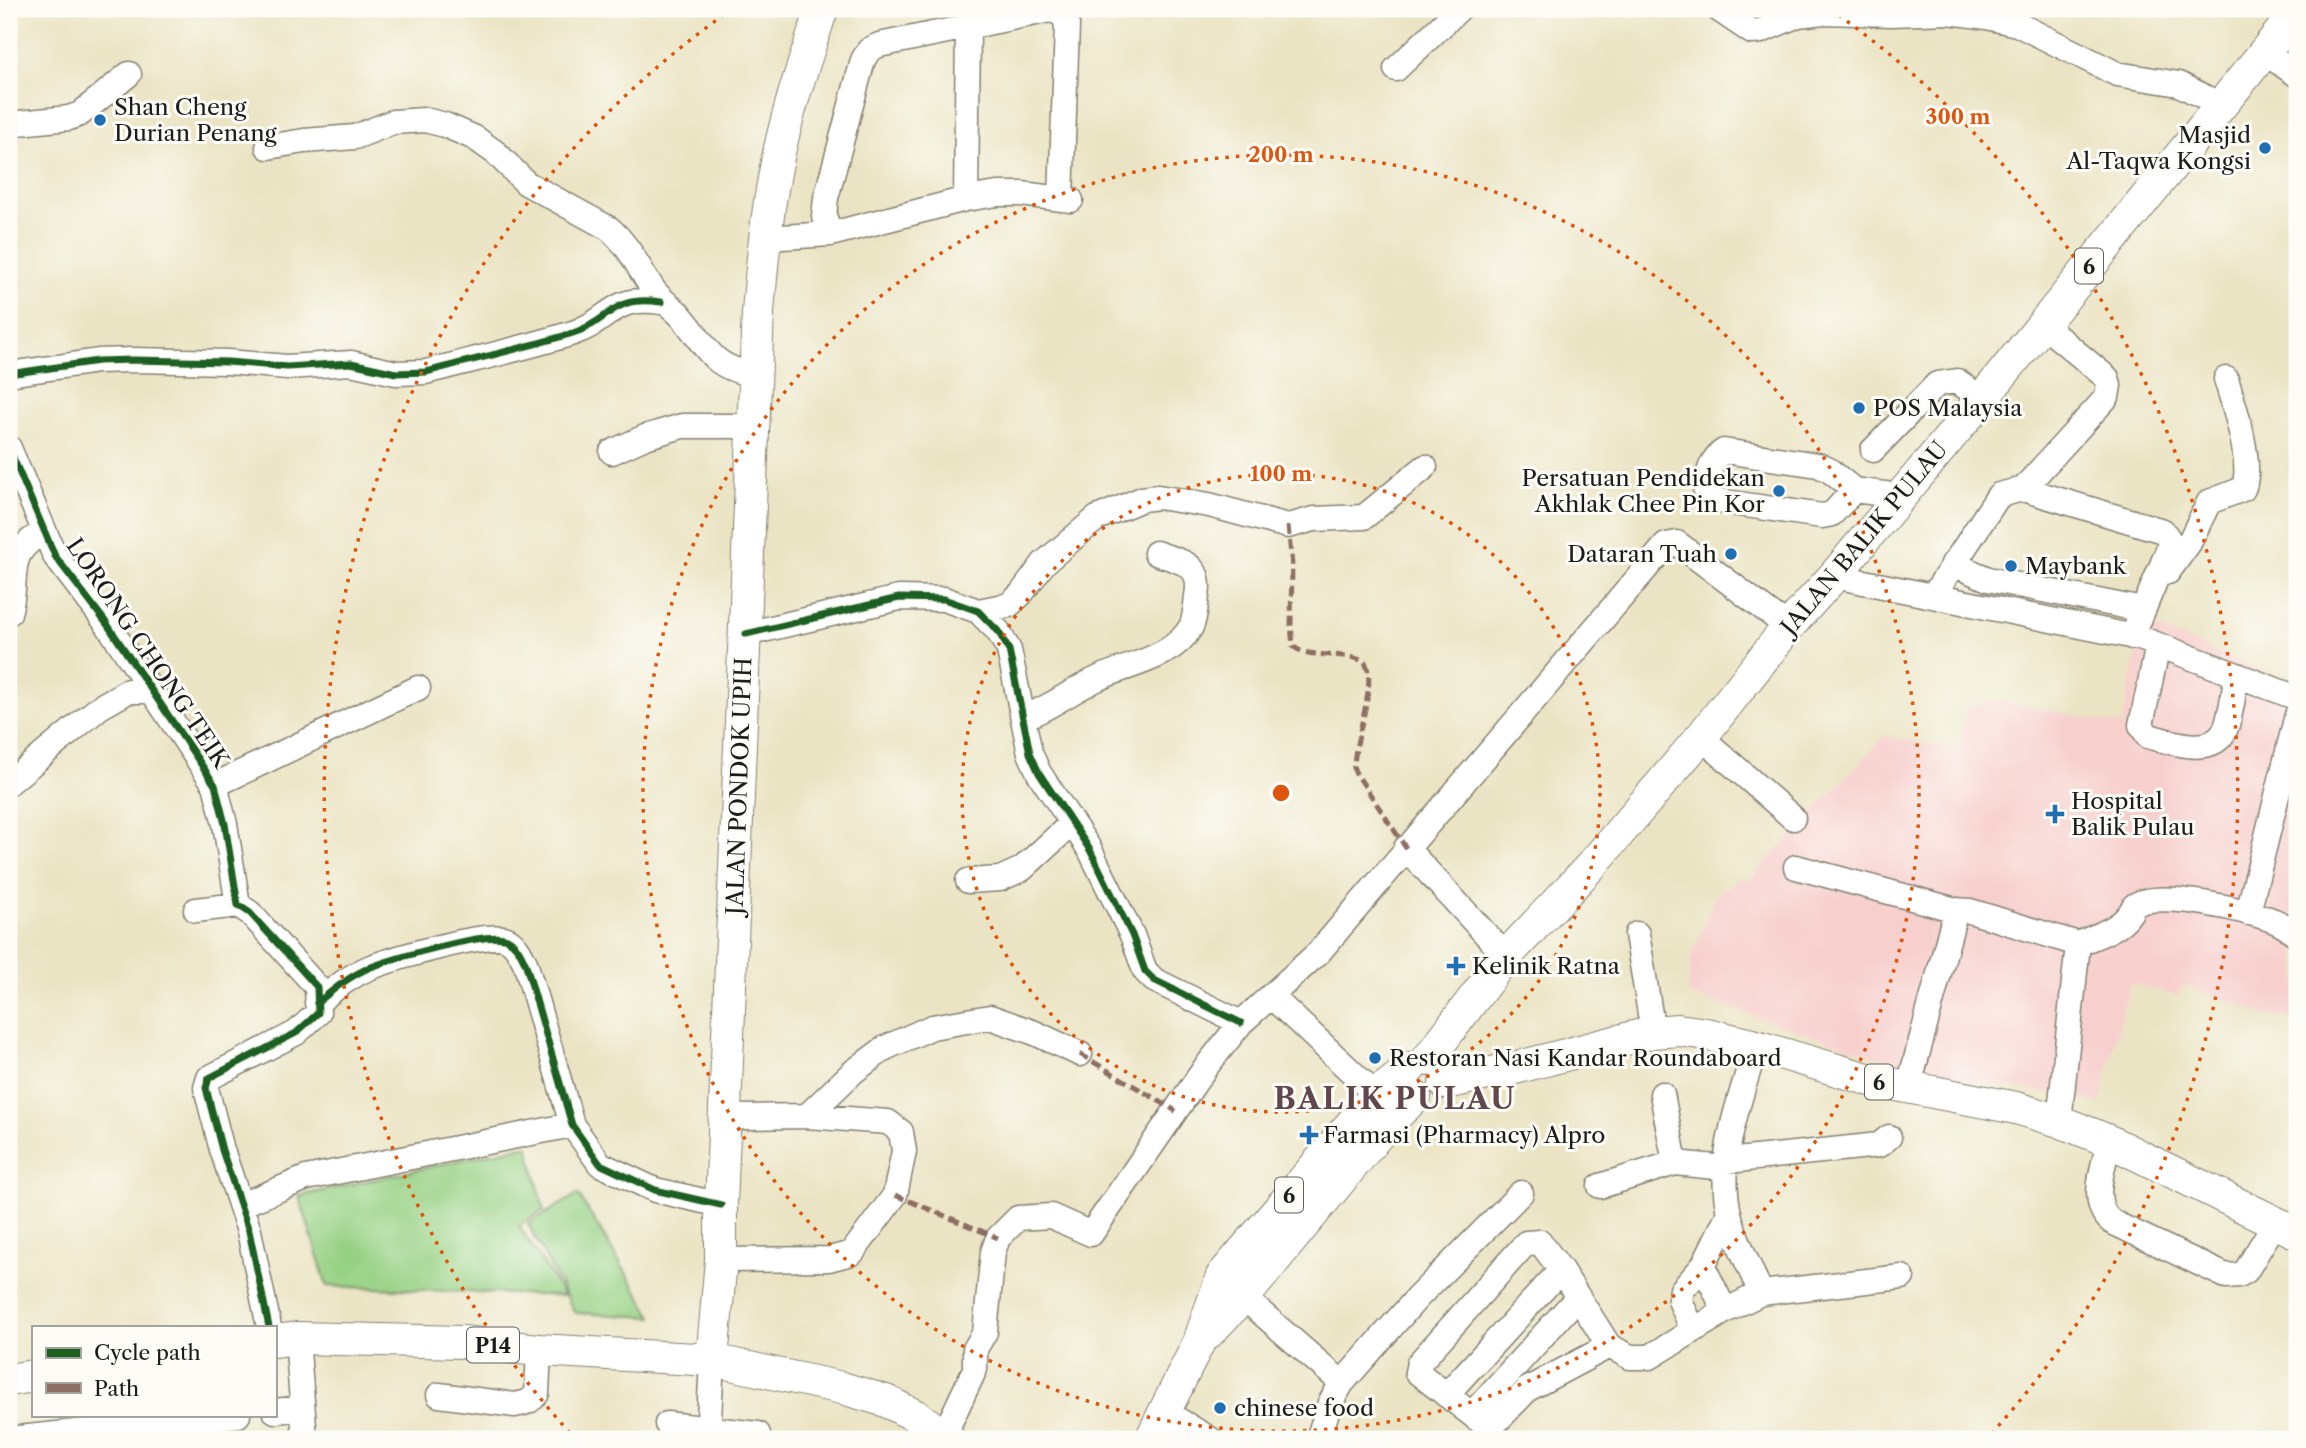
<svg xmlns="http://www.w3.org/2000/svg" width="2306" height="1448" viewBox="0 0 2306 1448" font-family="'Libre Caslon Text',serif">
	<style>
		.built { fill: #f7d0ce }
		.grass { fill: #97d184; stroke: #5a7650; stroke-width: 2 }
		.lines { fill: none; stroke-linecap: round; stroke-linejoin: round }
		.minor-casing { stroke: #848070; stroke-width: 27 }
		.major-casing { stroke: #848070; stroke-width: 34 }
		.minor { stroke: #fff; stroke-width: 24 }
		.major { stroke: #fff; stroke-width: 32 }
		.quiet { stroke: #8d6e63; stroke-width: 5; stroke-dasharray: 10 5; stroke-linecap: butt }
		.cycleway-casing { stroke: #fdfcf7; stroke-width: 11 }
		.cycleway { stroke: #1b5e20; stroke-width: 7 }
		.ring { fill: none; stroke: #de560d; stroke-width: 3.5; stroke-dasharray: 3.5 7 }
		.poi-dot { fill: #1f6fb2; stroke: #fdfcf7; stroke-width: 2.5 }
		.labels { text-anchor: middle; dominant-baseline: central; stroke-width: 6; stroke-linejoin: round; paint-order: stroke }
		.shield { fill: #fdfcf7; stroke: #605f5e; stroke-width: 2 }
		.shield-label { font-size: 21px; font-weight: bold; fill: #1c1c1c }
		.poi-label { font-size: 23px; fill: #1c1c1c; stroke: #fdfcf7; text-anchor: start }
		.street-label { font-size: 23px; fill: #1c1c1c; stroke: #fdfcf7 }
		.district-label { font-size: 30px; font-weight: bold; letter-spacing: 2px; fill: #60474e; stroke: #fdfcf7 }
		.centre { fill: #de560d; stroke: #fdfcf7; stroke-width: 3.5 }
		.ring-label { font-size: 21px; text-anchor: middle; font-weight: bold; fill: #de560d; stroke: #fdfcf7; stroke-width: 6; stroke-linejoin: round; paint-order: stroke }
	</style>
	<rect width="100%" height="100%" fill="#fdfcf7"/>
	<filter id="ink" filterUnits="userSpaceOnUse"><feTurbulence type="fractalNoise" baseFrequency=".0143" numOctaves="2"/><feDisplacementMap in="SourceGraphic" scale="14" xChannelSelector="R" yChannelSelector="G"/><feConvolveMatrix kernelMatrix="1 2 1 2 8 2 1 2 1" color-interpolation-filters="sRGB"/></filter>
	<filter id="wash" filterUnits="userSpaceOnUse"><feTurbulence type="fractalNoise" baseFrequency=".00686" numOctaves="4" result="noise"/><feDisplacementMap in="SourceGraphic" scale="28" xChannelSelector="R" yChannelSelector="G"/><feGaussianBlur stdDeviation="1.57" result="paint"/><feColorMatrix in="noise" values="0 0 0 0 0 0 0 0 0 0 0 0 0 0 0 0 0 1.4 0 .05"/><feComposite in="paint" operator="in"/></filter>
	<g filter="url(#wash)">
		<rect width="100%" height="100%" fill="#ebe4c4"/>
		<path class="built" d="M 2143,622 L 2297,684 L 2297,1025 L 2286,1017 L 2268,1015 L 2183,985 L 2177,996 L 2130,983 L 2099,1104 L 2079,1098 L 1926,1073 L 1688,994 L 1690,961 L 1716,895 L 1741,877 L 1749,881 L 1885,736 L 1959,750 L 1968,707 L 1996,700 L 2122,725 Z"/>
		<path class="grass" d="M 528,1145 L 544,1210 L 519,1226 L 564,1296 L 327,1286 L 299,1196 Z
			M 578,1194 L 653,1317 L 575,1313 L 528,1224 Z"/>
	</g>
	<g filter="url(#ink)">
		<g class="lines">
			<defs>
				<path id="minor" d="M 1718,9 L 1752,32 L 1761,31 L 1798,15 L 1823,12 L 1892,14 L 1949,12 L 1987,17 L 2017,24 L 2117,74 L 2179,84 L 2220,105
					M 2264,52 L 2297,75
					M 1396,69 L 1459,9
					M 9,124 L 69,118 L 80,114 L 129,74
					M 268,147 L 304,141 L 355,137 L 393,122 L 425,120 L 445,125 L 475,138 L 496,153 L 526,183 L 610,229 C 629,246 637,265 651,286 C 659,300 671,305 681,316 C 709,348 708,366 754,375
					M 966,199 L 968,27
					M 831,234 L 824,216 L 826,198 L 863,60 L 869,50 L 879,45 L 1050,10 C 1060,12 1064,15 1067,25 L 1061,199
					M 765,238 L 831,234 L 966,199 L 997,194 L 1021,194 L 1071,200
					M 9,374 L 98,361 L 133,360 L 228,362 L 287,367 L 351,363 L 396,373 L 426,372 C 475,359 525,348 573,333 C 613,320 610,295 661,302
					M 9,448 L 55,556 L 107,624 L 215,785 L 225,824 L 238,905 L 250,913 L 317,987 L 318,1013 L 296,1033 L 209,1078 L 206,1088 L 222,1150 L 249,1231 L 269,1327
					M 1873,450 L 1937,384 L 1957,381 L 1982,399
					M 612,452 L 645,437 L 682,426 L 754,426
					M 2023,489 L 2107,397 L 2109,385 L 2107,378 L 2042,324
					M 1854,490 L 1829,470 L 1818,465 L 1724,451 C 1711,458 1708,475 1705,488 L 1711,500 L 1822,516 L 1832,514 L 1854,490 L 1900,496
					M 1953,564 L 1988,579 L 2143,610
					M 2168,572 L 2189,543 L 2209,502 L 2243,489 C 2254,466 2234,404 2226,379
					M 1834,576 L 2140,638 L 2297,698
					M 1933,596 L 1999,495 L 2023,489 L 2163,531 L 2171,543 L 2132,637
					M 978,611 L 1009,605 L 1021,594 L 1044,563 L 1097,518 L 1142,499 L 1158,497 L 1209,505 L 1288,526 L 1314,519 L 1364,517 L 1425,467
					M 9,613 C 20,576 2,554 44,532
					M 746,634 L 899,598 L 944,599 L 978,611 L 998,631 L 1009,650 L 1030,753 L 1039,773 L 1090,850 L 1132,935 L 1145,971 L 1154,980 L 1241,1023
					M 2158,645 L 2141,725 L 2148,736 C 2169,741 2212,758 2225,730 C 2232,714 2233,692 2237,675
					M 1023,718 C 1050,708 1072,690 1099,678 C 1129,664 1172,659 1191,627 C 1195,619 1196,605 1197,596 C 1203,563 1181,562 1156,553
					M 1701,737 L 1793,818
					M 9,783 L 100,707 L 128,691 L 151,691
					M 215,785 L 418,688
					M 1406,848 L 1506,956
					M 1796,867 L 1956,910
					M 968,881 L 1000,879 L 1022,869 L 1071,824
					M 196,910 L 238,905
					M 2248,913 L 2297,715
					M 1637,934 L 1653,1032
					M 2078,944 C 2099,934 2124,929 2134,906 C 2154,888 2255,911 2279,923 C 2286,926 2292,931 2297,936
					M 1271,996 L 1376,1095
					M 317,1003 C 334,989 351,975 371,967 C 393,959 489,930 507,939 C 517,944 522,956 526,965 L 572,1125 L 600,1164 L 655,1190 L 721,1205
					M 1756,1046 C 1740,1100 1715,1161 1730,1217 C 1737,1243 1750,1268 1761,1293 L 1902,1277
					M 1908,1089 L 1956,910 L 1970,911 L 2078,944 L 2059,1121
					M 1662,1094 L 1675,1163
					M 807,1116 L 853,1072 L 885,1048 L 932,1027 L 990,1017 L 1035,1033 L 1080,1054
					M 2109,1141 C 2104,1167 2088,1203 2112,1222 L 2226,1276 L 2239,1275 L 2246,1271 L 2276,1221
					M 1727,1161 L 1879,1145 L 1889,1137
					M 1600,1186 L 1675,1163 L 1726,1168
					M 241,1205 L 306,1178 L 572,1125
					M 721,1260 L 829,1259 L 852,1253 L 895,1195 L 904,1151 L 901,1132 L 888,1122 L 807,1116 L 744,1117 L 724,1115
					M 1703,1266 L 1725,1311
					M 1243,1297 L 1342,1383
					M 1693,1331 L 1680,1300 L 1682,1290 L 1703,1266 L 1729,1213
					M 297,1338 L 305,1439
					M 1609,1346 L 1528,1389 L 1497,1421 L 1489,1425 L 1484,1424 L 1417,1372 L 1419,1363 L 1526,1243 L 1540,1242 L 1561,1270 L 1609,1346 L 1630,1357 L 1650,1357 L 1725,1311 L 1761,1293
					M 439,1395 L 515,1405 C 525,1403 531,1402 537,1393 L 539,1350
					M 1446,1395 L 1561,1270
					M 275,1411 L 302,1408
					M 1165,1412 L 1210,1439
					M 1472,1414 L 1578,1297
					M 667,1424 L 758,1434
					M 944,1435 L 975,1369 L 975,1349 L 985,1332 L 993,1252 L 998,1238 L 1018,1218 L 1051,1216 L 1091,1234 L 1205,1068 L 1241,1023 L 1319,952 L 1666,545 L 1677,543 L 1788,627
					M 9,1439 L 238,1415
					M 708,1439 L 712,1360
					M 1318,1439 L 1330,1403 L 1342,1383 L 1417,1298 L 1521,1193"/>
				<path id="major" d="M 1427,1060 L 1506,956 L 1590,867 L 1701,737 L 1788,627 L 1834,576 L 1982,399 L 2297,12
					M 1445,1083 L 1511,1069 L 1653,1032 L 1678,1030 L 1707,1034 L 1756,1046 L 1871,1080 L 2016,1108 L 2059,1121 L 2109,1141 L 2297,1233
					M 1206,1335 L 1249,1291 L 1386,1125 L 1415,1097
					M 275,1341 L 297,1338 L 463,1342 L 539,1350 L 712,1360 L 842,1388 L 886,1401 L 918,1417 L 949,1439
					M 712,1360 L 721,1260 L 721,1205 L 758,312 C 762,265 766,219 775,173 C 785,117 804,63 822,9
					M 9,1380 L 33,1376
					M 1151,1439 L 1199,1342 L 1222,1276 L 1376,1095 L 1410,1068"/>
			</defs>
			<use href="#minor" class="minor-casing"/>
			<use href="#major" class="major-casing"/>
			<use href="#minor" class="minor"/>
			<use href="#major" class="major"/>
			<path class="quiet" d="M 1288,526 L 1292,565 L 1291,625 L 1293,646 C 1307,660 1343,650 1365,662 C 1378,687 1353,739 1354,770 L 1406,848
				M 1080,1054 L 1176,1111
				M 895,1195 L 998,1238"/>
			<defs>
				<path id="cycleway" d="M 9,374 L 98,361 L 133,360 L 228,362 L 287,367 L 351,363 L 396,373 L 426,372 C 475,359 525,348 573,333 C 613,320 610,295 661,302
					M 9,448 L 55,556 L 107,624 L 215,785 L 225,824 L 238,905 L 250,913 L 317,987 L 318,1013 L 296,1033 L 209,1078 L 206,1088 L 222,1150 L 249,1231 L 269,1327
					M 746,634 L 899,598 L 944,599 L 978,611 L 998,631 L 1009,650 L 1030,753 L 1039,773 L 1090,850 L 1132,935 L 1145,971 L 1154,980 L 1241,1023
					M 317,1003 C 334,989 351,975 371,967 C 393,959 489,930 507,939 C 517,944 522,956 526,965 L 572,1125 L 600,1164 L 655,1190 L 721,1205"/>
			</defs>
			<use href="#cycleway" class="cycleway-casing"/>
			<use href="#cycleway" class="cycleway"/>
		</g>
	</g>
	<g class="ring">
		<circle cx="1281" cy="793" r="319"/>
		<circle cx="1281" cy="793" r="638"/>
		<path d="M570 1433A957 957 0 0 1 732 9M1830 9A957 957 0 0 1 1992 1433"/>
	</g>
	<g class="poi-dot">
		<circle cx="100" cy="120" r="7"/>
		<circle cx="2265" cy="148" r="7"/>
		<circle cx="1859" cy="408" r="7"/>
		<circle cx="1779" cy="491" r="7"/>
		<circle cx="1731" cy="554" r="7"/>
		<circle cx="2011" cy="566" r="7"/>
		<path d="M2051.5 803.5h7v7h7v7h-7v7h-7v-7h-7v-7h7z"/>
		<path d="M1452.5 955.5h7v7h7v7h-7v7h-7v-7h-7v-7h7z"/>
		<circle cx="1375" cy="1058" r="7"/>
		<path d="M1305.5 1124.5h7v7h7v7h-7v7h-7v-7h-7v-7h7z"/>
		<circle cx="1220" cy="1408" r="7"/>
	</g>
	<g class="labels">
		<g class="shield">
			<rect x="2075" y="248.5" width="28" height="35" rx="5"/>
			<rect x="1865" y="1064.5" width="28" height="35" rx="5"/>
			<rect x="1275" y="1177.5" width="28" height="35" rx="5"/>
			<rect x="467" y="1327.5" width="52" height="35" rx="5"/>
		</g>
		<g class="shield-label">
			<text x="2089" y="266">6</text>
			<text x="1879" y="1082">6</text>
			<text x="1289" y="1195">6</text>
			<text x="493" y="1345">P14</text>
		</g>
		<g class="poi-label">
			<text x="114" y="107">Shan Cheng<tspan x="114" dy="26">Durian Penang</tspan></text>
			<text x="2251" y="135" text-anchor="end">Masjid<tspan x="2251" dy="26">Al-Taqwa Kongsi</tspan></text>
			<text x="1873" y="408">POS Malaysia</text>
			<text x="1765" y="478" text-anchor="end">Persatuan Pendidekan<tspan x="1765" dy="26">Akhlak Chee Pin Kor</tspan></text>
			<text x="1717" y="554" text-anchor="end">Dataran Tuah</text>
			<text x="2025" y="566">Maybank</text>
			<text x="2071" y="801">Hospital<tspan x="2071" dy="26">Balik Pulau</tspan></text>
			<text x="1472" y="966">Kelinik Ratna</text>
			<text x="1389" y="1058">Restoran Nasi Kandar Roundaboard</text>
			<text x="1323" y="1135">Farmasi (Pharmacy) Alpro</text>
			<text x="1234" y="1408">chinese food</text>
		</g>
		<g class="street-label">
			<text transform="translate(1864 538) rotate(-50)">JALAN BALIK PULAU</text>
			<text transform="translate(148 653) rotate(56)">LORONG CHONG TEIK</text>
			<text transform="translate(739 786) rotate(-88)">JALAN PONDOK UPIH</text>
		</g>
		<g class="district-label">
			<text x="1395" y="1098">BALIK PULAU</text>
		</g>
	</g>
	<circle cx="1281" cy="793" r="10" class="centre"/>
	<g class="ring-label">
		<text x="1958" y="124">300 m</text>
		<text x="1281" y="162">200 m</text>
		<text x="1281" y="481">100 m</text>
	</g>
	<rect width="2306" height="1448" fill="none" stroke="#fdfcf7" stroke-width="35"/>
	<rect x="32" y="1326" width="245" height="91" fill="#fdfcf7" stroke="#a3a29f" stroke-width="2"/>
	<rect x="46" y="1348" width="35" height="10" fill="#1b5e20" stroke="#a3a29f" stroke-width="2"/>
	<text x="94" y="1360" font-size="21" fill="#1c1c1c">Cycle path</text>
	<rect x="46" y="1383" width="35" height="10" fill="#8d6e63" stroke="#a3a29f" stroke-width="2"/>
	<text x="94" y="1396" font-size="21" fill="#1c1c1c">Path</text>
</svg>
